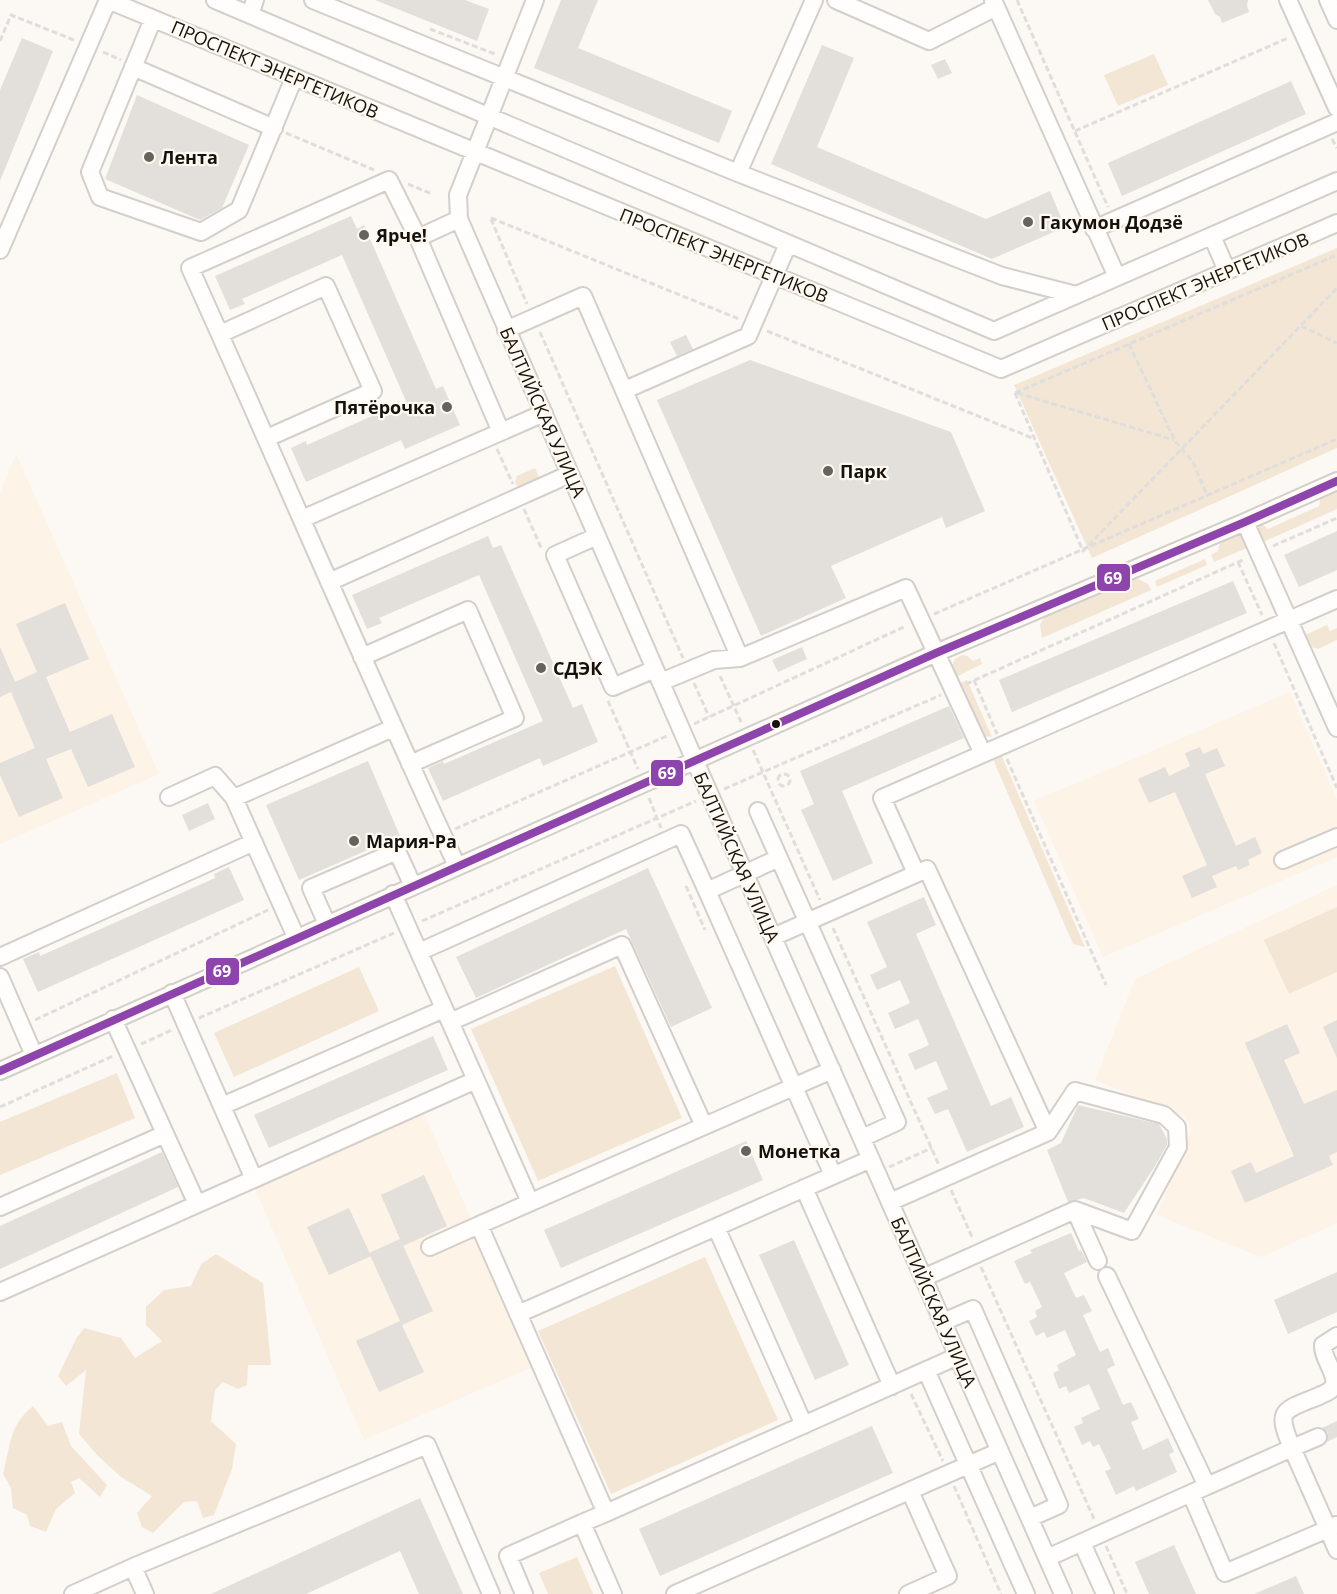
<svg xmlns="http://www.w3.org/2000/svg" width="1337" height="1594" viewBox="0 0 1337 1594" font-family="'Open Sans',sans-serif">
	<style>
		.built { fill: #fdf3e6 }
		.green { fill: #f3e6d5 }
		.building { fill: #e3dfda }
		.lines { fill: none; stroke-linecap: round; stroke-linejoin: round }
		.minor-casing { stroke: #d3cfcb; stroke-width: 20 }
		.path { stroke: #dfdedd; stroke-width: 3; stroke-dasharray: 6 3; stroke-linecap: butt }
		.minor { stroke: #fffefd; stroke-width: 16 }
		.bus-1-casing { stroke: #fff9f0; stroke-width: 12 }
		.bus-1 { stroke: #8e44ad; stroke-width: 8 }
		.poi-dot { fill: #66625e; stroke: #fff9f0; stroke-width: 2 }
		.bus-dot { fill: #15110d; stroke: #fff9f0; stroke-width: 2 }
		.labels { text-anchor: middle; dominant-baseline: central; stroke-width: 4.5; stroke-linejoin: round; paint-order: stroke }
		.street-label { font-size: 18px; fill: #15110d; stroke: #fff9f0 }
		.poi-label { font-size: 18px; font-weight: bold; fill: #15110d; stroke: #fff9f0; text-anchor: start }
		.line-badge { stroke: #fff9f0; stroke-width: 2 }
		.badge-label { font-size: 16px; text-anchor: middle; font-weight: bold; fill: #fff }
	</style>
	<rect width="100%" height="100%" fill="#fcf8f4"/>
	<path class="built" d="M 16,454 L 159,774 L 0,844 L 0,493 Z
		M 1290,692 L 1337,800 L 1337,857 L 1103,957 L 1034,801 Z
		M 1337,885 L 1337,1223 L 1261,1257 L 1157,1215 L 1191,1129 L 1186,1117 L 1095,1080 L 1135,979 Z
		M 424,1114 L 537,1365 L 364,1440 L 255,1189 Z"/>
	<path class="green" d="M 1154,54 L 1168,85 L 1118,106 L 1104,75 Z
		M 1337,248 L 1337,448 L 1092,558 L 1014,385 Z
		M 535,468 L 540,479 L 518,489 L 515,482 L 517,476 Z
		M 1326,490 L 1337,492 L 1337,509 L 1263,542 L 1258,531 L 1259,522 L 1268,529 L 1319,506 L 1321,494 Z
		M 1232,532 L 1243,535 L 1247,548 L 1214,562 L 1211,555 L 1218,551 L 1221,537 Z
		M 1205,559 L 1207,565 L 1157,587 L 1155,581 Z
		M 1135,577 L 1148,584 L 1151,590 L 1042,638 L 1040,624 L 1045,616 Z
		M 1327,625 L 1330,631 L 1337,628 L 1337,640 L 1318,649 L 1311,647 L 1305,635 Z
		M 962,655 L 967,656 L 973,661 L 980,658 L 982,664 L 956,677 L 952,665 L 955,659 Z
		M 967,680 L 992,737 L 984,736 L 979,730 L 959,684 Z
		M 999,750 L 1085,947 L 1073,944 L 995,764 L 993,758 Z
		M 1337,907 L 1337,972 L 1289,994 L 1264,940 Z
		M 615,966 L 682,1118 L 538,1181 L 471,1029 Z
		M 359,967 L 379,1011 L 234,1077 L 214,1033 Z
		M 117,1073 L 135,1118 L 0,1175 L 0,1122 Z
		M 216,1254 L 263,1283 L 271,1365 L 248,1365 L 247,1385 L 238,1389 L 223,1382 L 215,1390 L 211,1421 L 236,1444 L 232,1469 L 214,1515 L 203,1518 L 197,1501 L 184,1502 L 153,1533 L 142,1527 L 137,1513 L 152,1496 L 121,1477 L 97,1455 L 79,1434 L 86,1370 L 66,1386 L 58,1376 L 76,1339 L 84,1328 L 121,1338 L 135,1358 L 162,1341 L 146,1325 L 146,1307 L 164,1290 L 191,1286 L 201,1264 Z
		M 705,1257 L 778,1420 L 611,1494 L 538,1331 Z
		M 33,1406 L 48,1426 L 62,1422 L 71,1446 L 107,1485 L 100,1497 L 79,1478 L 71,1482 L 75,1493 L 56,1509 L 46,1532 L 30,1526 L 27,1515 L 13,1508 L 11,1488 L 3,1474 C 11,1445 8,1427 33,1406 Z
		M 577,1557 L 593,1594 L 548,1594 L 539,1573 Z"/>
	<path class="building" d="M 375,0 L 465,0 L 489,9 L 477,41 Z
		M 561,0 L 598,0 L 578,48 L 732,111 L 719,143 L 534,68 Z
		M 1208,0 L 1248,0 L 1247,5 L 1249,12 L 1222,23 L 1220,17 L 1215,14 Z
		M 22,38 L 53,51 L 0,181 L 0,90 Z
		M 822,45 L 854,58 L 817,147 L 986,219 L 1050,191 L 1065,227 L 992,259 L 771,164 Z
		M 945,59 L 952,73 L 938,79 L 931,65 Z
		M 1291,81 L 1306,114 L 1122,196 L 1108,163 Z
		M 137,95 L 249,145 L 222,208 L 200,220 L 105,179 Z
		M 351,216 L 357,229 L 364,225 L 436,389 L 443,386 L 460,425 L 405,449 L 401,440 L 306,482 L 291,448 L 306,441 L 307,445 L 406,401 L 342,255 L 242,299 L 245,304 L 230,310 L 215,276 Z
		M 686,335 L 693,349 L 677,356 L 670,342 Z
		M 750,360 L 951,432 L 985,511 L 946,528 L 942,517 L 831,566 L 846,598 L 761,636 L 657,400 Z
		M 1337,531 L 1337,570 L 1299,587 L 1284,555 Z
		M 488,536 L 493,548 L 501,545 L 573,708 L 582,704 L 598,742 L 543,766 L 540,758 L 443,801 L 428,768 L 443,761 L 444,764 L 543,721 L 479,575 L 379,618 L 382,623 L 367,629 L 352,595 Z
		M 1233,581 L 1247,613 L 1012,712 L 999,680 Z
		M 65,603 L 89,659 L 46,677 L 70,732 L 112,714 L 135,767 L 88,787 L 71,749 L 46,759 L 63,798 L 19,817 L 0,775 L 0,763 L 35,748 L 11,692 L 0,697 L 0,647 L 15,682 L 37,672 L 16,624 Z
		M 802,647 L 807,659 L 778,672 L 772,660 Z
		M 949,706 L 964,738 L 842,791 L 873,863 L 833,881 L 801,810 L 814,804 L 800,771 Z
		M 1200,747 L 1203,754 L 1217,748 L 1225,766 L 1205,774 L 1236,846 L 1255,837 L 1262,853 L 1248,860 L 1250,865 L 1238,870 L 1236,866 L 1212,876 L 1217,887 L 1192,898 L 1182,876 L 1207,865 L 1175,792 L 1149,803 L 1138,779 L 1165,767 L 1169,776 L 1190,766 L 1185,753 Z
		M 368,761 L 400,836 L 299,880 L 266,805 Z
		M 208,803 L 215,819 L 189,831 L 182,815 Z
		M 229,867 L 244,900 L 38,992 L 23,959 L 39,952 L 40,956 L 215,878 L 214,874 Z
		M 648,868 L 712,1008 L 671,1027 L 626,929 L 476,998 L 456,957 Z
		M 924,897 L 936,925 L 916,934 L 991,1106 L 1011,1097 L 1024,1127 L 967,1152 L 948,1109 L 935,1114 L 927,1098 L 948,1089 L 936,1061 L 915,1070 L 908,1054 L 929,1045 L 918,1019 L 895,1029 L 888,1013 L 910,1003 L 900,980 L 877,990 L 870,975 L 887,967 L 867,922 Z
		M 1337,1020 L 1337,1058 L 1323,1027 Z
		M 1287,1024 L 1300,1053 L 1284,1060 L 1304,1104 L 1337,1090 L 1337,1152 L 1329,1156 L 1333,1165 L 1245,1203 L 1231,1171 L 1251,1162 L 1256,1173 L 1294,1156 L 1245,1043 Z
		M 433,1036 L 448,1070 L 269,1148 L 254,1115 Z
		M 1078,1105 L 1159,1124 L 1167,1139 L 1167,1145 L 1155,1166 L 1124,1213 L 1084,1198 L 1068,1202 L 1047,1150 L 1061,1143 Z
		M 746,1141 L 763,1180 L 561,1268 L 544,1230 Z
		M 162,1152 L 178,1187 L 0,1269 L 0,1226 Z
		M 424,1175 L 447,1226 L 403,1246 L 381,1195 Z
		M 349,1208 L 371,1256 L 329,1275 L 307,1227 Z
		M 1071,1233 L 1079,1251 L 1081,1250 L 1087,1262 L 1064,1273 L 1076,1298 L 1084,1295 L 1092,1311 L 1083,1315 L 1100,1352 L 1108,1348 L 1115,1365 L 1107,1369 L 1123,1405 L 1131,1402 L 1139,1419 L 1131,1422 L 1143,1450 L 1168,1438 L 1174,1452 L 1169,1454 L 1177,1472 L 1136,1491 L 1134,1486 L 1116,1495 L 1105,1471 L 1111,1469 L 1099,1444 L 1093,1447 L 1090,1441 L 1082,1445 L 1074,1427 L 1083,1423 L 1081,1418 L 1100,1409 L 1089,1384 L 1069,1393 L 1066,1386 L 1059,1389 L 1053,1373 L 1059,1370 L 1057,1365 L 1076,1355 L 1065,1330 L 1047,1338 L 1044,1332 L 1036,1336 L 1029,1321 L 1037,1317 L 1035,1311 L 1042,1307 L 1030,1282 L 1025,1284 L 1014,1261 L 1032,1253 L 1030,1250 Z
		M 400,1239 L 433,1311 L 402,1325 L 369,1253 Z
		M 794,1240 L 849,1365 L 815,1380 L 759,1255 Z
		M 1337,1272 L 1337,1312 L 1288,1334 L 1274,1300 Z
		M 400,1321 L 424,1372 L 379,1392 L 356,1341 Z
		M 1337,1421 L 1337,1437 L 1327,1442 L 1328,1433 L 1322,1428 Z
		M 872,1426 L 893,1473 L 660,1576 L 639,1529 Z
		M 420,1498 L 463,1594 L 419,1594 L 400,1551 L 306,1594 L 211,1594 Z
		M 1174,1545 L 1196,1594 L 1149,1594 L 1135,1562 Z
		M 1296,1576 L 1304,1594 L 1254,1594 Z"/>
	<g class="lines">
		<defs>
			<path id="minor" d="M 108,0 L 1001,369 L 1337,223
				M 215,0 L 994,331 L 1337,181
				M 313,0 L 738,173 L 1002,276 L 1076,295
				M 535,0 L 458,195 L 459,219 L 695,761 L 1063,1594
				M 836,0 L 929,41 L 996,7
				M 993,0 L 1117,277
				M 1288,0 L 1337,108
				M 1328,0 L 1337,20
				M 250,15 L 255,0
				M 153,19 L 90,172 L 100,197 L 201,232 L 239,210 L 294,78
				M 133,67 L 274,128
				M 738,173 L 814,0
				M 1094,229 L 1337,122
				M 1212,236 L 1227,271
				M 418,238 L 459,219
				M 0,250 L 108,0
				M 506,330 L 583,296 L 740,658
				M 220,334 L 326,286 L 373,391 L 267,438
				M 625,390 L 748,336 L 788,244
				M 302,519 L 544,413
				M 1245,522 L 1337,728
				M 597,536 L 555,555 L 613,687 L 655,669
				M 329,582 L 570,474
				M 362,657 L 468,610 L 515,718 L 410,764
				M 661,682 L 714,660 L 740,658 L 906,588 L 983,754
				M 169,797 L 215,776 L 234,798
				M 758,811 L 897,1122 L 862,1138
				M 779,858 L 707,891 L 833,1175
				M 1283,860 L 1337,837
				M 457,866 C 365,668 280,467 190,268 L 389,180 L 418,238 L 501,432
				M 916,873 L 882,798 L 1337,599
				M 327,924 L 311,888 L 397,851 L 413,886
				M 296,937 L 234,798 L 393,728
				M 773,937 L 927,869 L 1048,1132
				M 419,952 L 681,834 L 707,891
				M 0,957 L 254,842
				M 0,977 L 34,1055
				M 172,993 L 254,1179 L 476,1080 L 393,894
				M 113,1019 L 197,1204
				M 450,1022 L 622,945 L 704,1126
				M 0,1071 L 936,653 L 1245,522 L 1337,481
				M 476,1080 L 530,1202
				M 222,1106 L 444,1009
				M 804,1188 L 892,1386
				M 890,1202 L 1048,1132 L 1075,1091 L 1164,1115 L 1177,1127 L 1178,1147 L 1132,1231 L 1075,1210
				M 0,1207 L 165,1134
				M 716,1227 L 804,1425
				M 430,1247 L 479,1225
				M 923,1278 L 1075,1210 L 1098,1261
				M 0,1292 L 254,1179
				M 518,1314 L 871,1159
				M 943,1322 L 973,1309 L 1059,1505 L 1030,1518
				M 926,1370 L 1026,1594
				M 1318,1437 L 1292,1448 C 1275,1408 1283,1411 1319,1396 C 1325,1393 1331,1392 1334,1385 C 1337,1373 1322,1358 1323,1345 L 1337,1336
				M 1191,1494 L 1225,1573 L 1328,1529 L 1292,1448 L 1207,1486
				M 606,1513 L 958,1356
				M 1336,1525 L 1328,1529 L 1337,1550
				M 1082,1543 L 1105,1594
				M 1047,1558 L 1207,1486 L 1107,1276
				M 133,1567 L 427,1445 L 491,1594
				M 73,1594 L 133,1567 L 145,1594
				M 524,1594 L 508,1556 L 582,1523
				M 613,1594 L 582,1523 L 606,1513 L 479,1225 L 832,1070
				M 675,1594 L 1000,1451
				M 908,1594 L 948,1576 L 910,1491"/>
		</defs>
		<use href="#minor" class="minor-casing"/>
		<path class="path" d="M 1017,0 L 1108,207
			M 430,29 L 495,54
			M 0,41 L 11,15 L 74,40
			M 103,52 L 121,60
			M 1075,131 L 1288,38
			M 286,133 L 374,170
			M 1332,139 L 1337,148
			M 408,184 L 432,194
			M 491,218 L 739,319
			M 491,219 L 527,304
			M 1301,326 L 1337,343
			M 767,331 L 1035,439
			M 540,332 L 683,658
			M 1129,344 L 1175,441 L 1193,462 L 1207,495
			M 1015,393 L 1083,551 L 1337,288
			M 1015,393 L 1337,255
			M 1017,393 L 1174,440
			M 497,449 L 513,484
			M 524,509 L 542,550
			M 1273,546 L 1337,518
			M 1238,562 L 1262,615
			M 934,614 L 1337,439
			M 1274,643 L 1337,788
			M 720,676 L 742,724
			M 974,680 L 997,734
			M 694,683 L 709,717
			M 966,684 L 1245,559
			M 608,701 L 638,769
			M 694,724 L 906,626
			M 753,750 L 820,900
			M 1007,759 L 1106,985
			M778 780a6 6 0 1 1 12 0a6 6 0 1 1-12 0Z
			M 724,789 L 941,695
			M 649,798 L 661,828
			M 455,829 L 669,735
			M 411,848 L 430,840
			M 686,886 L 705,930
			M 422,921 L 696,801
			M 833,928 L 939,1165
			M 199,1018 L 394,933
			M 35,1020 L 268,910
			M 141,1044 L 174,1029
			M 0,1107 L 113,1056
			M 889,1167 L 932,1148
			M 951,1190 L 973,1239
			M 981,1267 L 1095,1521
			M 911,1394 L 943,1461
			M 954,1486 L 1001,1594
			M 1106,1546 L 1127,1594"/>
		<use href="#minor" class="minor"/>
		<defs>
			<path id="bus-1" d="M 0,1071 L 936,653 L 1245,522 L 1337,481"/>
		</defs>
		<use href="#bus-1" class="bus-1-casing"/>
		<use href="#bus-1" class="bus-1"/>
	</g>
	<g class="poi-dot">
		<circle cx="149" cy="157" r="6"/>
		<circle cx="1028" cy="222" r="6"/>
		<circle cx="364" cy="235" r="6"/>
		<circle cx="447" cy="407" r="6"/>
		<circle cx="828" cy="471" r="6"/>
		<circle cx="541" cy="668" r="6"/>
		<circle cx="354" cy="841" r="6"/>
		<circle cx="746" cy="1151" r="6"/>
	</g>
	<circle class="bus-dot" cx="776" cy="724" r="5"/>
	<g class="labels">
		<g class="street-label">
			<text transform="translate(275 69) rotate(23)">ПРОСПЕКТ ЭНЕРГЕТИКОВ</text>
			<text transform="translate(724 255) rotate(22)">ПРОСПЕКТ ЭНЕРГЕТИКОВ</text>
			<text transform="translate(1205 281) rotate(-23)">ПРОСПЕКТ ЭНЕРГЕТИКОВ</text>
			<text transform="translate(543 412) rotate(66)">БАЛТИЙСКАЯ УЛИЦА</text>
			<text transform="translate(737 857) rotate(66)">БАЛТИЙСКАЯ УЛИЦА</text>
			<text transform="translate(934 1302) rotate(66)">БАЛТИЙСКАЯ УЛИЦА</text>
		</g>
		<g class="poi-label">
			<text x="161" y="157">Лента</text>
			<text x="1040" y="222">Гакумон Додзё</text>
			<text x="376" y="235">Ярче!</text>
			<text x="435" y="407" text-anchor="end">Пятёрочка</text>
			<text x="840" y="471">Парк</text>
			<text x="553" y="668">СДЭК</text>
			<text x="366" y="841">Мария-Ра</text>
			<text x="758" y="1151">Монетка</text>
		</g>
	</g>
	<g class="line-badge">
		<rect x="1096" y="563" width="35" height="29" rx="6" fill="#8e44ad"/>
		<rect x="650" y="759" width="34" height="28" rx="6" fill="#8e44ad"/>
		<rect x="205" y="957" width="35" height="29" rx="6" fill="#8e44ad"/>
	</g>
	<g class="badge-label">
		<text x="1113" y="584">69</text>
		<text x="667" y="779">69</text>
		<text x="222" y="977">69</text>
	</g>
</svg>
